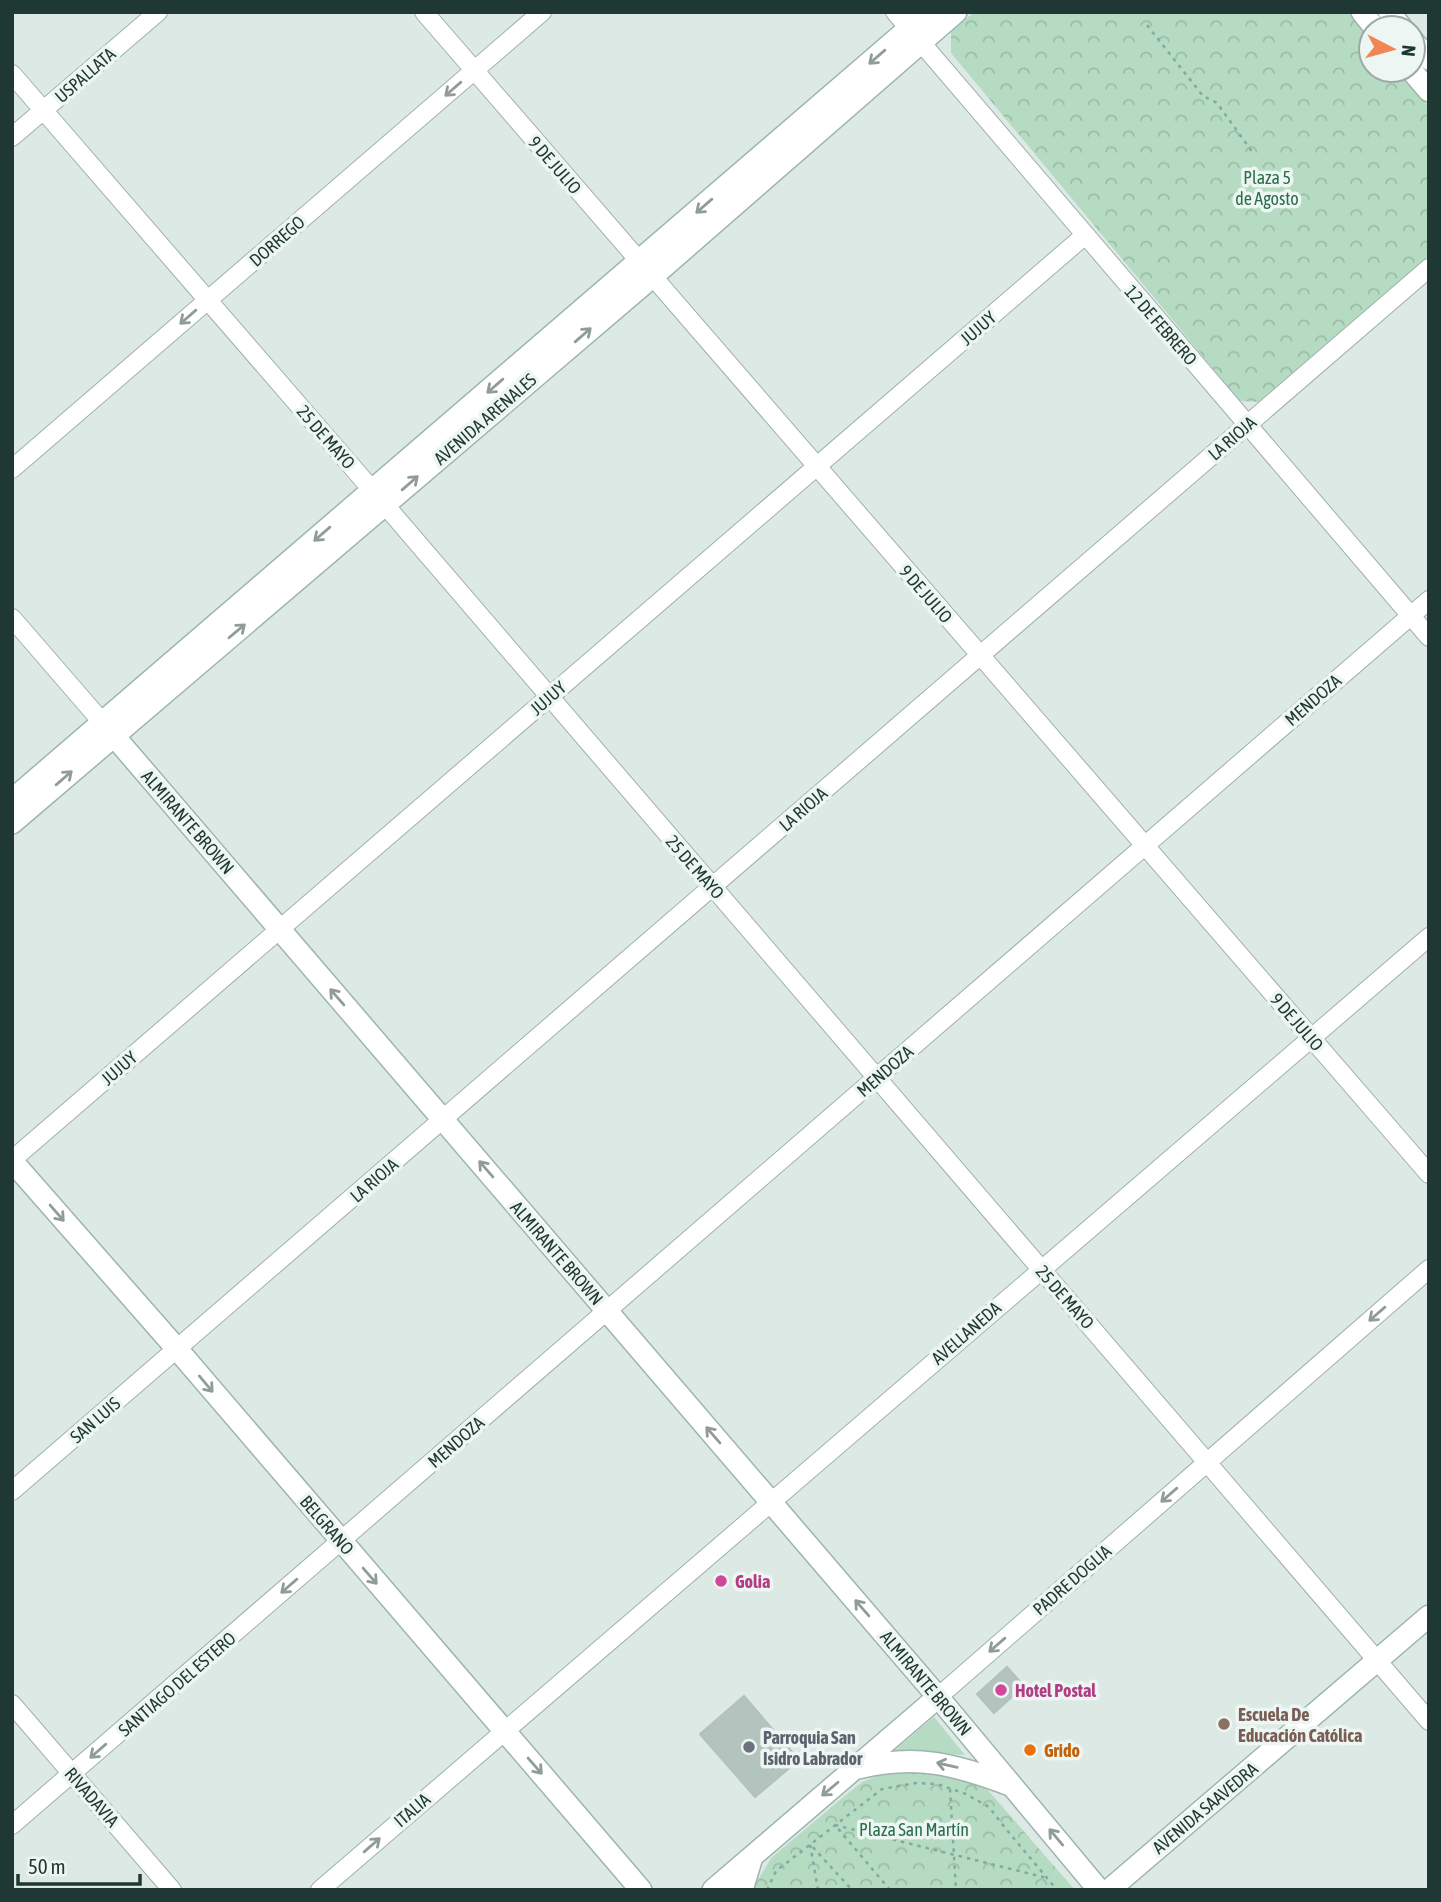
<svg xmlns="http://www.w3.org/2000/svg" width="1441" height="1902" viewBox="0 0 1441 1902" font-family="'Asap Condensed',sans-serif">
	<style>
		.grass { fill: #b5dbc2 }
		.park { fill: url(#park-crowns) }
		.building { fill: #b3c4be; stroke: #b0c2bc; stroke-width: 2 }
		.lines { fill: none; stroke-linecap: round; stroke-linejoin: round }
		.street-casing { stroke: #a0b0ac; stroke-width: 20 }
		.secondary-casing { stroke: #9db5ae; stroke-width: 24 }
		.path { stroke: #7dada2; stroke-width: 2.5; stroke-dasharray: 3.5 5; stroke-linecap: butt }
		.street { stroke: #fff; stroke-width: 18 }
		.secondary { stroke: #fff; stroke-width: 21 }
		.oneway { stroke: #8f9c99 }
		.hotel-dot { fill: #d1479c; stroke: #edf6f2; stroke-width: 2.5 }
		.education-dot { fill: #8d6e63; stroke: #edf6f2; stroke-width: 2.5 }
		.worship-dot { fill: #6b7280; stroke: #edf6f2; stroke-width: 2.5 }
		.food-dot { fill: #e8710a; stroke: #edf6f2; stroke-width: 2.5 }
		.labels { text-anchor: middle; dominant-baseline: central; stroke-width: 7; stroke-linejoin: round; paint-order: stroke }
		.street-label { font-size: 18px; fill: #1f3833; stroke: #edf6f2 }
		.park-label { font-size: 18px; fill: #2a6e4a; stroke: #edf6f2 }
		.hotel-label { font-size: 18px; font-weight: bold; fill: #b23c85; stroke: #edf6f2; text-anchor: start }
		.education-label { font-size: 18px; font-weight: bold; fill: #785e54; stroke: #edf6f2; text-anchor: start }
		.worship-label { font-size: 18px; font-weight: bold; fill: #5b616d; stroke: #edf6f2; text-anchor: start }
		.food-label { font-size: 18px; font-weight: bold; fill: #c56008; stroke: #edf6f2; text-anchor: start }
	</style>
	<defs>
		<pattern id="park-crowns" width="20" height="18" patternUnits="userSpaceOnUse" patternTransform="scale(1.75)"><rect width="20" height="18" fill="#b5dbc2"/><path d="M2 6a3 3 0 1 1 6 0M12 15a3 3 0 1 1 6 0" fill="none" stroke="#9bbda7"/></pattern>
	</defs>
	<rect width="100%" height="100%" fill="#dde9e5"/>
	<path class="grass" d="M 934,1717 L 965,1755 L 893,1752 Z"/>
	<path class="park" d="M 974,12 L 1348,12 L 1371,39 L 1371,70 L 1397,70 L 1429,107 L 1429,256 L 1259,402 L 1240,401 L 951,53 L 951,32 Z
		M 910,1768 L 972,1780 L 987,1789 L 1075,1890 L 752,1890 L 771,1858 L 841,1799 L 862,1782 L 889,1771 Z"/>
	<path class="building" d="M 1007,1667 L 1024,1686 L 994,1713 L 977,1694 Z
		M 744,1696 L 799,1760 L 755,1797 L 700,1734 Z"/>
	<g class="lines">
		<defs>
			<path id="street" d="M 424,12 L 1429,1174
				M 895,12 L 1429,637
				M 12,74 L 373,491 L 1429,1721
				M 12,137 L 158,12
				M 12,469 L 542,12
				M 12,618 L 102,722
				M 12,1160 L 1084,236
				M 12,1491 L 1429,268
				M 938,1697 L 1429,1269
				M 12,1704 L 172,1890
				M 12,1825 L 1429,600
				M 320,1890 L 1429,937"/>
			<path id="secondary" d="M 1362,12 L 1375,28
				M 1389,12 L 1402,28
				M 1413,41 L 1429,59
				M 1411,70 L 1429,91
				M 102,722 L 938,1697 L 1099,1890
				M 12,800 L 928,12
				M 12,823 L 652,277 L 956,12
				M 12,1161 L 177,1349 L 641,1890
				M 858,1768 C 916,1754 955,1764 1010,1785
				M 713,1890 L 938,1697
				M 742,1890 L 752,1857
				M 1109,1890 L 1429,1616"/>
		</defs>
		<use href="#street" class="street-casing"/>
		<use href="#secondary" class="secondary-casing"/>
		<path class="path" d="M 1147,25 L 1203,96 L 1217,103 L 1253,153
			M 950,1789 L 956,1890
			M 767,1890 L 776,1871 L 882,1789 L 916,1783 L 937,1784 L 966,1794 L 989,1807 L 1006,1829 L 1057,1890
			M 818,1890 L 810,1844 L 852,1890
			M 890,1890 L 835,1825 L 1047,1878"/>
		<use href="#street" class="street"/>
		<use href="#secondary" class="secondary"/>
	</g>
	<defs><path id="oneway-shaft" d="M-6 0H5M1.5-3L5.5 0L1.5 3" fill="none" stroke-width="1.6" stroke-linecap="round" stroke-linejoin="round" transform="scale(1.75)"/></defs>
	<g class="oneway">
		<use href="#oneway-shaft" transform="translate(877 57) rotate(139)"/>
		<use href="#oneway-shaft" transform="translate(453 89) rotate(139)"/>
		<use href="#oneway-shaft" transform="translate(704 206) rotate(139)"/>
		<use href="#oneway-shaft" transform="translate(188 317) rotate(139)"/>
		<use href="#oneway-shaft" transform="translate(583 335) rotate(-41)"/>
		<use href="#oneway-shaft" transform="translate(495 386) rotate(139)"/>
		<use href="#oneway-shaft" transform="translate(410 483) rotate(-41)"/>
		<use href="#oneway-shaft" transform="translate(322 534) rotate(139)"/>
		<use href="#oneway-shaft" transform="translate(237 631) rotate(-40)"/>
		<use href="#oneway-shaft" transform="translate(64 778) rotate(-41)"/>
		<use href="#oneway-shaft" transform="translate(337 997) rotate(-131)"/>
		<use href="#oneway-shaft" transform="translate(486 1169) rotate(-131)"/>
		<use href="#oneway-shaft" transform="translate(57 1213) rotate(49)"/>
		<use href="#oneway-shaft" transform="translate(1377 1314) rotate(139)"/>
		<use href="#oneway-shaft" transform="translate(206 1384) rotate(50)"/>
		<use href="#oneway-shaft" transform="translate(713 1435) rotate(-131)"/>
		<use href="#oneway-shaft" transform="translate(1169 1495) rotate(139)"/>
		<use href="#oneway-shaft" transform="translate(370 1576) rotate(49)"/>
		<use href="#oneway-shaft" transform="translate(289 1586) rotate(139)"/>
		<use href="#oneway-shaft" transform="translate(862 1608) rotate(-131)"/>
		<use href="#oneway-shaft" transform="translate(997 1645) rotate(139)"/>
		<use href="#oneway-shaft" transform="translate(98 1751) rotate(139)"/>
		<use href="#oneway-shaft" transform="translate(947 1765) rotate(-167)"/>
		<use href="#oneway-shaft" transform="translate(535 1766) rotate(49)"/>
		<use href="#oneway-shaft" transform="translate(830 1789) rotate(140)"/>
		<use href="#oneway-shaft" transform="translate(1056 1837) rotate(-130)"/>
		<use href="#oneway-shaft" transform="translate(372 1845) rotate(-41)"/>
	</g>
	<g class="hotel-dot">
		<circle cx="721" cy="1581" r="7"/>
		<circle cx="1001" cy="1690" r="7"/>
	</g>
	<circle class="education-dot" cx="1224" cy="1724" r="7"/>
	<circle class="worship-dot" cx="749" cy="1747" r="7"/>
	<circle class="food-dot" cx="1030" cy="1750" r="7"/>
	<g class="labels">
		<g class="street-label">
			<text transform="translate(85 75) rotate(-41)">USPALLATA</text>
			<text transform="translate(555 165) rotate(49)">9 DE JULIO</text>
			<text transform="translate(277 241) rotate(-41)">DORREGO</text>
			<text transform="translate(1161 325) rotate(49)">12 DE FEBRERO</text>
			<text transform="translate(978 328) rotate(-41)">JUJUY</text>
			<text transform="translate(485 419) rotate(-41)">AVENIDA ARENALES</text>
			<text transform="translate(326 437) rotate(49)">25 DE MAYO</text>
			<text transform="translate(1232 438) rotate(-41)">LA RIOJA</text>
			<text transform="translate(926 594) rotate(49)">9 DE JULIO</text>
			<text transform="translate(548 698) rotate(-41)">JUJUY</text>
			<text transform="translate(1313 700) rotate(-41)">MENDOZA</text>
			<text transform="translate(803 809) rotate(-41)">LA RIOJA</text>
			<text transform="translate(188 822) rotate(49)">ALMIRANTE BROWN</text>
			<text transform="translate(695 867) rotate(49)">25 DE MAYO</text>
			<text transform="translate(1297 1022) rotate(49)">9 DE JULIO</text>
			<text transform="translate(119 1068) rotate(-41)">JUJUY</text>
			<text transform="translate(885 1071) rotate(-41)">MENDOZA</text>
			<text transform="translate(374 1180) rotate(-41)">LA RIOJA</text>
			<text transform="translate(557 1253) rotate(49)">ALMIRANTE BROWN</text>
			<text transform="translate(1065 1297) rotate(49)">25 DE MAYO</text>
			<text transform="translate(966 1333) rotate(-41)">AVELLANEDA</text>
			<text transform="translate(95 1420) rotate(-41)">SAN LUIS</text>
			<text transform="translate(456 1442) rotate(-41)">MENDOZA</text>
			<text transform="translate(327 1525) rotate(49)">BELGRANO</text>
			<text transform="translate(1072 1580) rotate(-41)">PADRE DOGLIA</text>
			<text transform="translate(926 1683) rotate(50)">ALMIRANTE BROWN</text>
			<text transform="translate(177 1684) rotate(-41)">SANTIAGO DEL ESTERO</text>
			<text transform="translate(92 1797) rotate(49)">RIVADAVIA</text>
			<text transform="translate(1205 1808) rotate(-40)">AVENIDA SAAVEDRA</text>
			<text transform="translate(412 1810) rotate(-41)">ITALIA</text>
		</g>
		<g class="park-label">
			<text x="1267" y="177">Plaza 5<tspan x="1267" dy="21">de Agosto</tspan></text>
			<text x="914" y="1829">Plaza San Martín</text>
		</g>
		<g class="hotel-label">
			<text x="735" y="1581">Golia</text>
			<text x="1015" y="1690">Hotel Postal</text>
		</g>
		<g class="education-label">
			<text x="1238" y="1714">Escuela De<tspan x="1238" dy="21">Educación Católica</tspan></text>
		</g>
		<g class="worship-label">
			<text x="763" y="1737">Parroquia San<tspan x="763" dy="21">Isidro Labrador</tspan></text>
		</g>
		<g class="food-label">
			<text x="1044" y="1750">Grido</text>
		</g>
	</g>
	<rect width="1441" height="1902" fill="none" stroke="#1f3833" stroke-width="28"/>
	<g transform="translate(1392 49) rotate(96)"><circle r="33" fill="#edf6f2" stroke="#9baaa6" stroke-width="2"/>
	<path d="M0-5L12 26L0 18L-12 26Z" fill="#f18653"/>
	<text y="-10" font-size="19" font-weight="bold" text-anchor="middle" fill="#1f3833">N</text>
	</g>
	<path d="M18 1874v10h122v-10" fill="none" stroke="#1f3833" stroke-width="3.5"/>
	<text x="28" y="1874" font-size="21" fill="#1f3833" stroke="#edf6f2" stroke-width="5" paint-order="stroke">50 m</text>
</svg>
